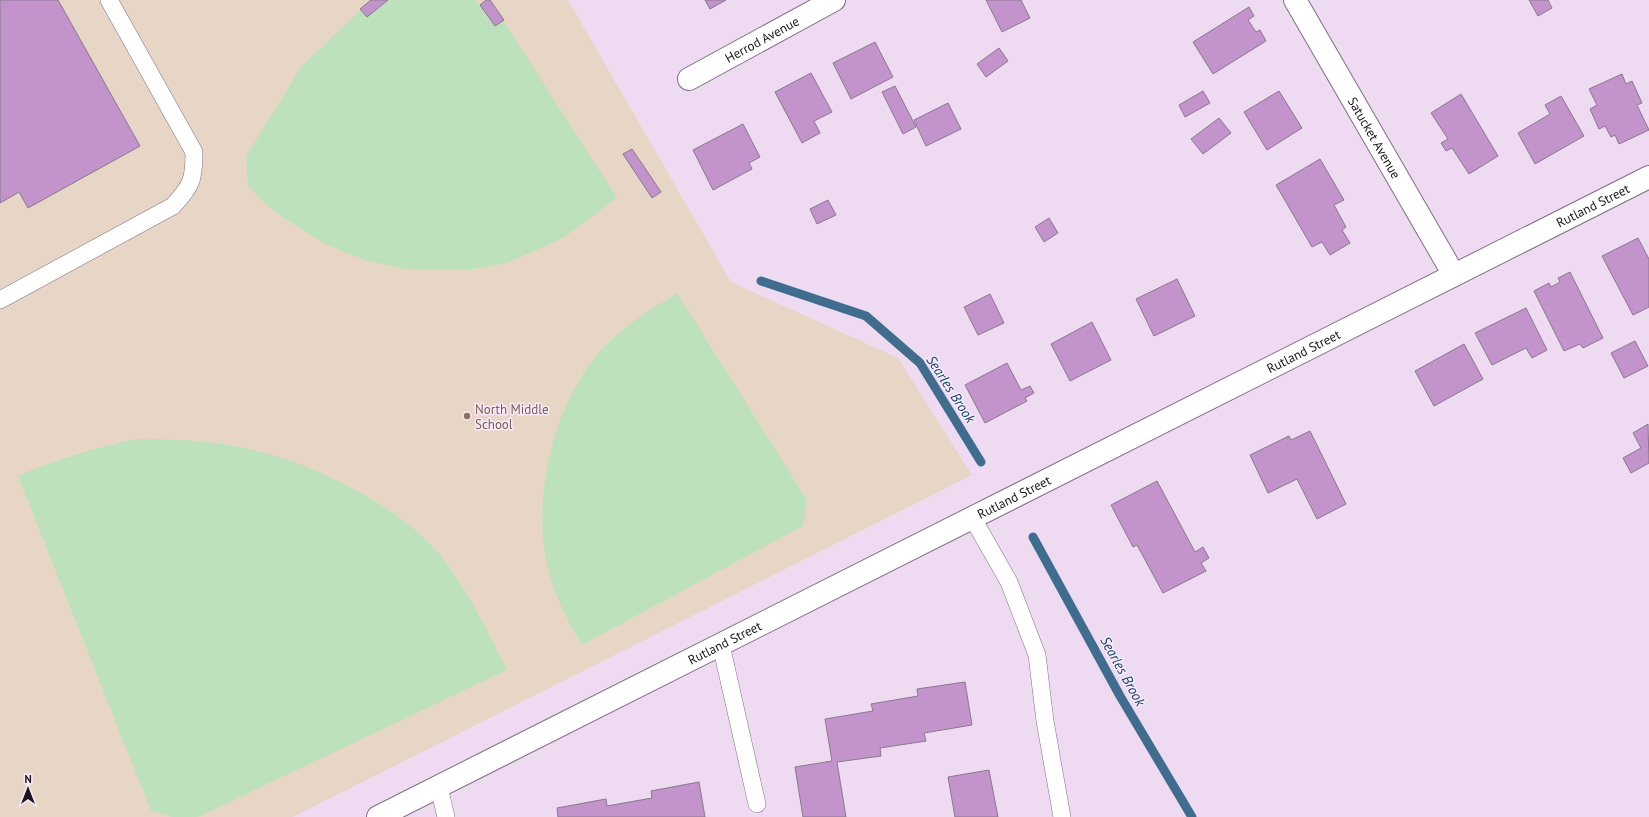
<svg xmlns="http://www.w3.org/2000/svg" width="1649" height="817" viewBox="0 0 1649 817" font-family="'PT Sans',sans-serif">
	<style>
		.education { fill: #e7d6c5 }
		.green { fill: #bde1bc }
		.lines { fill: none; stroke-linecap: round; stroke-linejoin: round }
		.stream { stroke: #406d8d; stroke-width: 9 }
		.building { fill: #c294cb; stroke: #89788c }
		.lane-casing { stroke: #806f83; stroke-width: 18 }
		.street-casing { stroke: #806f83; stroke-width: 24 }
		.lane { stroke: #fff; stroke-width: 17 }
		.street { stroke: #fff; stroke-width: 22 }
		.education-dot { fill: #8d6e63; stroke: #f9eafc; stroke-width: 1.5 }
		.labels { text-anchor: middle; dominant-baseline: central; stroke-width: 3; stroke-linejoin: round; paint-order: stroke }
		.street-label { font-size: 13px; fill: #1a141c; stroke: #f9eafc }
		.education-label { font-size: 13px; fill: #785e54; stroke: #f9eafc; text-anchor: start }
		.water-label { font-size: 14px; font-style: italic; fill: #104562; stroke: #f9eafc }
	</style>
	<rect width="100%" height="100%" fill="#eedbf2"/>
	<path class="education" d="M 0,0 L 568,0 L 731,282 L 898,358 L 972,475 L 293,817 L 0,817 Z"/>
	<path class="green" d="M 371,0 L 475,0 L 480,5 L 486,0 L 490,0 L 617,198 L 566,236 L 542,248 L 503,264 L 468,270 L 404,269 L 365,260 L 325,244 L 282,217 L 260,199 L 248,185 L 246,156 L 302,66 Z
		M 677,293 L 807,500 L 803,526 L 582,645 C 567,620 553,593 547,564 C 532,495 554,402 602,349 C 624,325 651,310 677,293 Z
		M 138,439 C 220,438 287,451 359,492 C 389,508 418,529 440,555 C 468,590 487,630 507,670 L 198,817 L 172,817 L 151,811 L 18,476 C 57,459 96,447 138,439 Z"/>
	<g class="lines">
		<path class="stream" d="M 761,281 L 866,316 L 920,363 L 981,462
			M 1033,537 L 1120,696 L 1192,817"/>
	</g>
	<path class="building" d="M 0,0 L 58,0 L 140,146 L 28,208 L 19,192 L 0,203 Z
		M 371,0 L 388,0 L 367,17 L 360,9 Z
		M 486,0 L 490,0 L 504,20 L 495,26 L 480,5 Z
		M 705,0 L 726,0 L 710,9 Z
		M 986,0 L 1021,0 L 1030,18 L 1002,32 Z
		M 1529,0 L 1548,0 L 1552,8 L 1538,16 Z
		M 1249,7 L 1254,16 L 1248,20 L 1256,32 L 1260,30 L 1266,41 L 1213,74 L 1193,42 Z
		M 875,42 L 893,77 L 851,99 L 833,63 Z
		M 999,48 L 1008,61 L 986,77 L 977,64 Z
		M 811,73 L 832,112 L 814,121 L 820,133 L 802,143 L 775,92 Z
		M 1622,74 L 1626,84 L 1632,81 L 1642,103 L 1637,105 L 1649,130 L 1619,144 L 1615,135 L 1611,137 L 1605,126 L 1599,129 L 1590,109 L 1597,105 L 1589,89 Z
		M 895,86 L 916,127 L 903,134 L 882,92 Z
		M 1203,91 L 1210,103 L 1185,117 L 1179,105 Z
		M 1279,91 L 1302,128 L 1267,150 L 1244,112 Z
		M 1461,94 L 1498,156 L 1469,174 L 1452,148 L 1446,151 L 1441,143 L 1448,139 L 1431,113 Z
		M 1561,96 L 1584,136 L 1535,164 L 1518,133 L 1550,114 L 1545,105 Z
		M 948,103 L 961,129 L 926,146 L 914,120 Z
		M 1219,118 L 1231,133 L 1203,154 L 1191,139 Z
		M 743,124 L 760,157 L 749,163 L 752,169 L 713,190 L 693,150 Z
		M 632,149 L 661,192 L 652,198 L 623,154 Z
		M 1320,159 L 1344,200 L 1334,205 L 1346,227 L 1342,230 L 1350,243 L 1330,255 L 1322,242 L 1312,247 L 1276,185 Z
		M 828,200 L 836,215 L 817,224 L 810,209 Z
		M 1049,218 L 1058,233 L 1044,242 L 1035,227 Z
		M 1638,238 L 1649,259 L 1649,307 L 1633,315 L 1602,256 Z
		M 1570,272 L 1603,338 L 1583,348 L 1580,344 L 1564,351 L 1534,291 L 1549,283 L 1551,287 L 1560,282 L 1558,278 Z
		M 1177,279 L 1195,316 L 1154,336 L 1136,299 Z
		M 990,294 L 1004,323 L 978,335 L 964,307 Z
		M 1526,308 L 1547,350 L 1532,358 L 1526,348 L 1492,365 L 1475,333 Z
		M 1092,322 L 1111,360 L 1070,381 L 1051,344 Z
		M 1635,341 L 1648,366 L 1624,378 L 1611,353 Z
		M 1464,344 L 1483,379 L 1434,406 L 1415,371 Z
		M 1007,363 L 1021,390 L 1030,386 L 1034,393 L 1025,398 L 1027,401 L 985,423 L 965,385 Z
		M 1648,424 L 1649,463 L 1631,473 L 1623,458 L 1641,448 L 1633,433 Z
		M 1310,431 L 1346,504 L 1317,519 L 1297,479 L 1268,493 L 1250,455 L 1289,436 L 1291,440 Z
		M 1157,481 L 1195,552 L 1203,547 L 1209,558 L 1201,563 L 1206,571 L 1163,593 L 1137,545 L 1133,547 L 1111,505 Z
		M 965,682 L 972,725 L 924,733 L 926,741 L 880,748 L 881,756 L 837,762 L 846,817 L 803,817 L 795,767 L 832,761 L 825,719 L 873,711 L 871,704 L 918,696 L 917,689 Z
		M 989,770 L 998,817 L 955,817 L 948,777 Z
		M 699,782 L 705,817 L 558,817 L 557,808 L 606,799 L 607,806 L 652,798 L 651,791 Z"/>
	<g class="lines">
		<defs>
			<path id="lane" d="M 0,300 L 173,206 C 192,185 194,180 194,152 L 109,0
				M 972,517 L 1009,582 L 1037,655 L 1045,721 L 1062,817
				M 721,645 L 757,804
				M 439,787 L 446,817"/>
			<g id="street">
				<path id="s1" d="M 1295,0 L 1454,275"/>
				<path id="s2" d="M 689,79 L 834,0"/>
				<path id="s3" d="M 378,817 L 1649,177"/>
			</g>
		</defs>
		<use href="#lane" class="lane-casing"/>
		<use href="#street" class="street-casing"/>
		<use href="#lane" class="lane"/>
		<use href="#street" class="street"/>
	</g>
	<circle class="education-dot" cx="467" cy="416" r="4"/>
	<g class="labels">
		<g class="street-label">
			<text stroke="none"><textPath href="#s2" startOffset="83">Herrod Avenue</textPath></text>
			<text stroke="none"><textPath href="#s1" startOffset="159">Satucket Avenue</textPath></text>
			<text stroke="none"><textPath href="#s3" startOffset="1360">Rutland Street</textPath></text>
			<text stroke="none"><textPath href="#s3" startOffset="1036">Rutland Street</textPath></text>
			<text stroke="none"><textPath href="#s3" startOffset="712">Rutland Street</textPath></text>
			<text stroke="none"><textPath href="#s3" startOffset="388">Rutland Street</textPath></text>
		</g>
		<g class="education-label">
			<text x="475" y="409">North Middle<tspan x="475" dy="15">School</tspan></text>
		</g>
		<g class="water-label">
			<text transform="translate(951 389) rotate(57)">Searles Brook</text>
			<text transform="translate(1123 671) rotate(61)">Searles Brook</text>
		</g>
	</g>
	<g transform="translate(28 789)" stroke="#f9eafc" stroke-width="3" paint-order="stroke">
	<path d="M0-3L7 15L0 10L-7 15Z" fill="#1a141c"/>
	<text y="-6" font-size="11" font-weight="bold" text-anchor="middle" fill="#1a141c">N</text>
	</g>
</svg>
